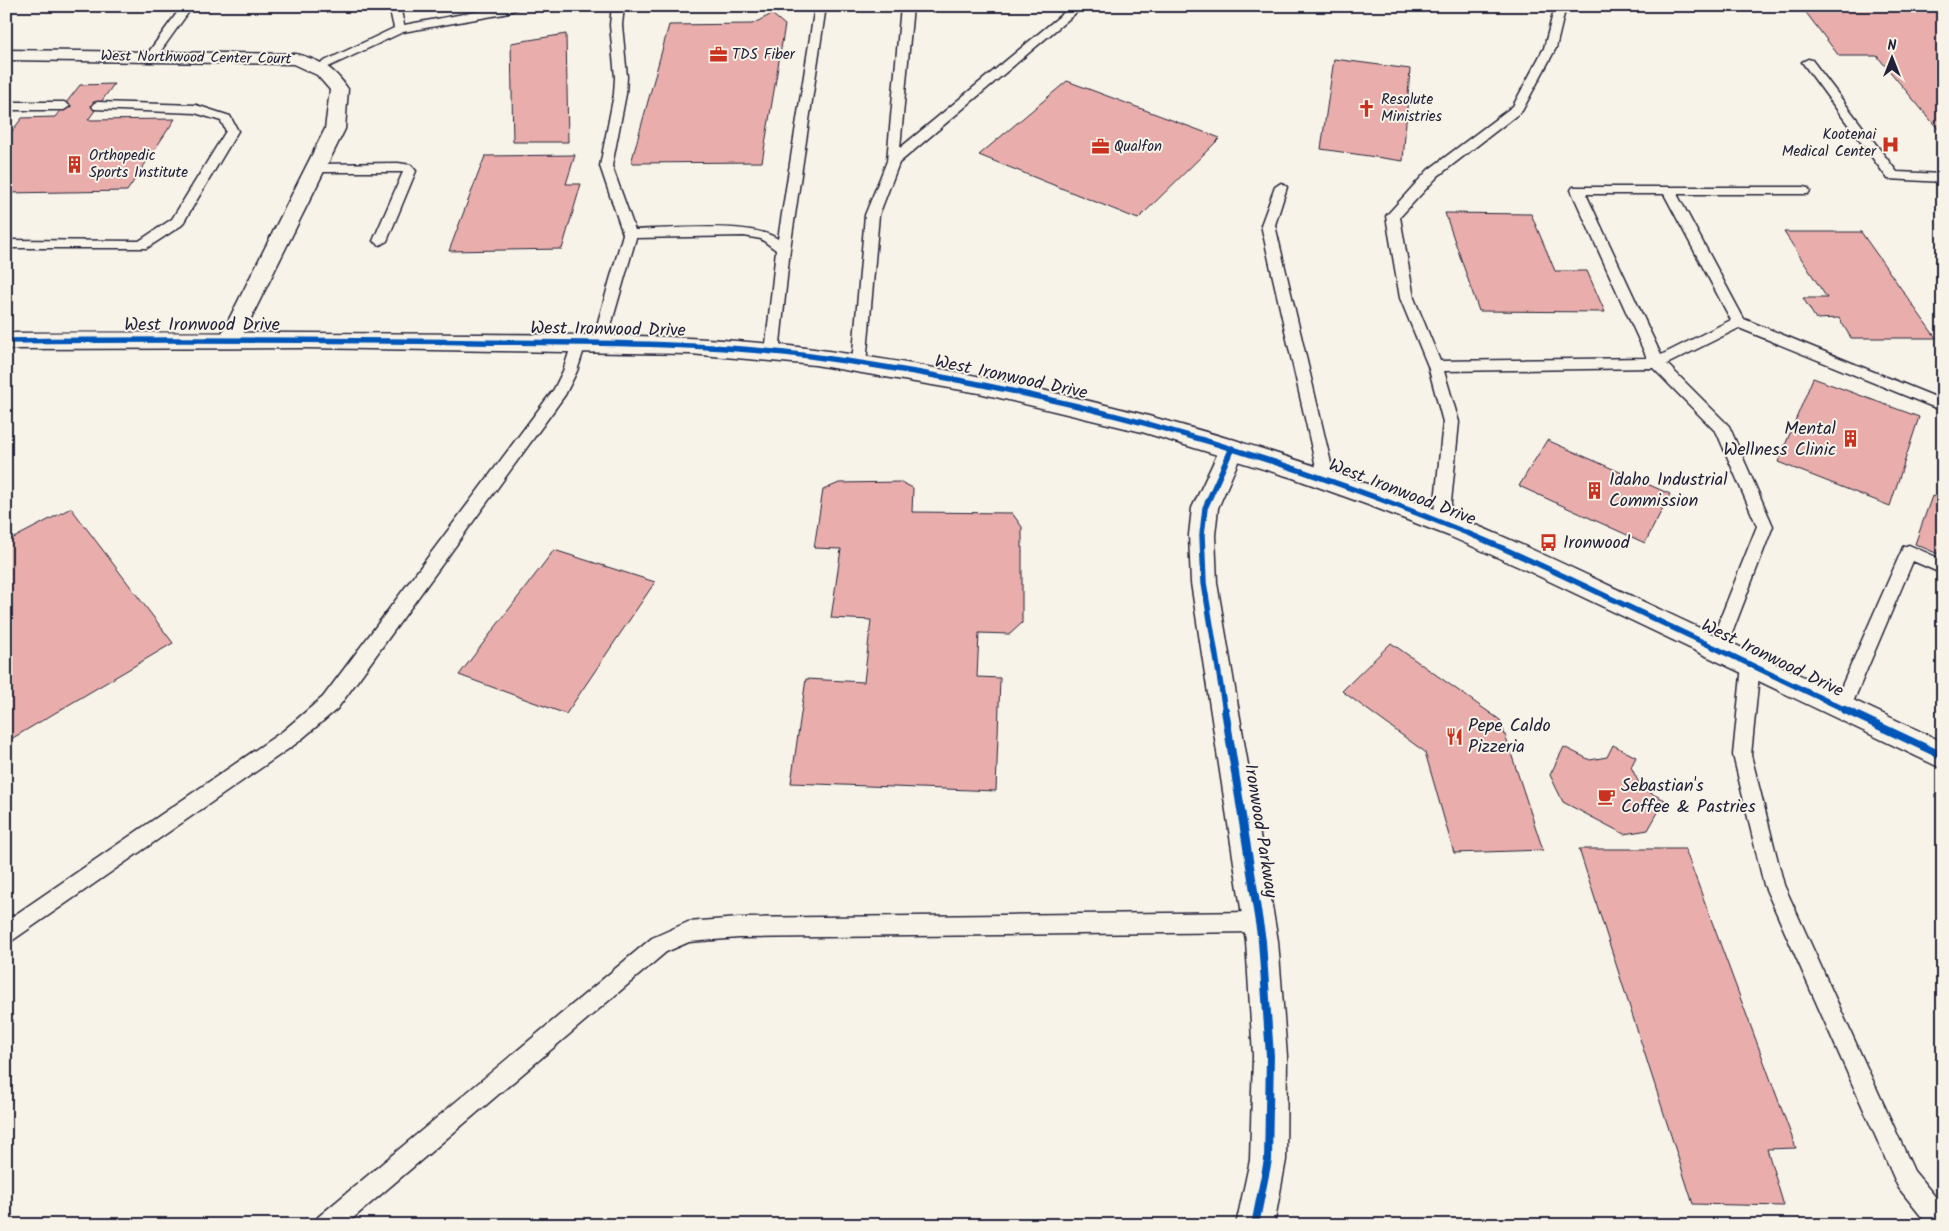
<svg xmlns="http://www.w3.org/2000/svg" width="1949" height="1231" viewBox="0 0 1949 1231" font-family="Kalam,sans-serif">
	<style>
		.building { fill: #e9aeac; stroke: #22223b }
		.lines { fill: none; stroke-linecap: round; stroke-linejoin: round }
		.service-casing { stroke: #22223b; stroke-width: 3 }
		.minor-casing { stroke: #22223b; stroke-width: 3 }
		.tertiary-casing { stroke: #22223b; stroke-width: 3 }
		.service { fill: #f7f3e8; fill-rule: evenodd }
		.minor { fill: #f7f3e8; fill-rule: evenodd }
		.tertiary { fill: #f7f3e8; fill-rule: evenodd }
		.cycleway-far1-casing { stroke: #f7f3e8; stroke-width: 9 }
		.cycleway-casing { stroke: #f7f3e8; stroke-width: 11 }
		.cycleway-far1 { stroke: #0057b8; stroke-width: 5.5 }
		.cycleway { stroke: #0057b8; stroke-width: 8 }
		.labels { text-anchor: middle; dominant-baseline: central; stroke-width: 4; stroke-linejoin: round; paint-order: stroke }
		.far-poi-label { font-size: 15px; fill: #22223b; stroke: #f7f3e8; text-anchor: start }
		.far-street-label { font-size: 15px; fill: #22223b; stroke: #f7f3e8 }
		.street-label { font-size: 18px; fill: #22223b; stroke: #f7f3e8 }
		.poi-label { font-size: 18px; fill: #22223b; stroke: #f7f3e8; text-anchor: start }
	</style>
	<rect width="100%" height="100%" fill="#f7f3e8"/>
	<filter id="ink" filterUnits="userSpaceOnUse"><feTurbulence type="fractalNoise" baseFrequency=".02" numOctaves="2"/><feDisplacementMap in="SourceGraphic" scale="10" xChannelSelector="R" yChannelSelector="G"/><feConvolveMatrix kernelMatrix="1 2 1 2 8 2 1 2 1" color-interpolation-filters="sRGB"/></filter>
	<g filter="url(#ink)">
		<path class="building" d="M 1801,6 L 1943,6 L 1943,135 L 1877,56 L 1839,56 Z
			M 772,14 L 785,25 L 762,162 L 631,163 L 669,25 L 752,24 Z
			M 566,34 L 568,142 L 513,142 L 511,43 Z
			M 1334,59 L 1410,69 L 1403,161 L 1321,149 Z
			M 1067,81 L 1220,138 L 1138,219 L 979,155 Z
			M 114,84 L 88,120 L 175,119 L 127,191 L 6,193 L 6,139 L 22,118 L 55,117 L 80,85 Z
			M 575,155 L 566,184 L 581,184 L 562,249 L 449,251 L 485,156 Z
			M 1445,213 L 1531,214 L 1555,271 L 1587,271 L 1605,312 L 1479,311 Z
			M 1784,232 L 1861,232 L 1936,338 L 1851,338 L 1839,318 L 1816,319 L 1803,298 L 1827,298 Z
			M 1813,378 L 1919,417 L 1890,506 L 1778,462 Z
			M 1547,440 L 1670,494 L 1645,543 L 1519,486 Z
			M 901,482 L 913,488 L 912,512 L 1012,513 L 1022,527 L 1022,623 L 1010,634 L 979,633 L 977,677 L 1000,678 L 996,791 L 791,783 L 806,679 L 864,682 L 871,620 L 831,618 L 841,549 L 814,548 L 823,490 L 839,483 Z
			M 1932,496 L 1943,500 L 1943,556 L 1915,544 Z
			M 71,508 L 173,643 L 6,742 L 6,542 Z
			M 554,550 L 655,582 L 566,714 L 459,675 Z
			M 1391,643 L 1500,720 L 1543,850 L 1454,853 L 1425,752 L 1342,691 Z
			M 1613,745 L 1636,757 L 1631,767 L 1642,789 L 1665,800 L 1648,830 L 1624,834 L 1563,802 L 1550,775 L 1564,747 L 1590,760 L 1607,757 Z
			M 1579,849 L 1685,849 L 1796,1148 L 1767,1149 L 1784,1206 L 1693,1204 Z"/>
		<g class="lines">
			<defs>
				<path id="service" d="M 182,6 L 193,6 L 155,59 L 147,59 L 145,57 Z
					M 389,6 L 400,6 L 404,25 L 507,6 L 523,6 L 504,14 L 403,32 L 322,70 L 314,70 L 312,68 L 314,66 L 394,28 Z
					M 612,6 L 624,6 L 622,25 L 627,77 L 626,94 L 612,166 L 635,230 C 669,229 753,221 778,239 L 815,6 L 826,6 L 790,249 L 779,353 L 777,357 L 767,357 L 765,353 L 776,250 L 761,239 L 744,236 L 636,238 L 606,343 L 604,346 L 594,346 L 592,343 L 623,234 L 600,166 L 614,94 L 615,77 L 610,25 Z
					M 901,6 L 913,6 L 900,148 L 1072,6 L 1084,6 L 899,163 L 879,215 L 866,364 L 864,368 L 854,368 L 852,364 L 865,215 L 887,161 Z
					M 1555,6 L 1566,6 L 1556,48 L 1522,111 L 1438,176 L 1400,217 L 1414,298 L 1440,361 L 1647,358 L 1571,190 L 1573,187 L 1803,187 L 1808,188 L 1810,191 L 1808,194 L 1677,194 L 1744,319 L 1943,400 L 1943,411 L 1739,328 L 1667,364 L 1729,426 L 1773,526 L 1726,649 L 1723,654 L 1717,656 L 1711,654 L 1708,649 L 1757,526 L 1717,433 L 1653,368 L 1444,371 L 1459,422 L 1449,522 L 1447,526 L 1441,528 L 1435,526 L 1433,522 L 1443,422 L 1428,366 L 1400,298 L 1386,216 L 1428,170 L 1513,106 L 1544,48 ZM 1586,194 L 1664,194 L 1731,320 L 1661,355 Z
					M 1808,59 L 1812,60 L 1897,172 L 1943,174 L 1943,182 L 1888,179 L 1802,62 Z
					M 6,102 L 64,102 L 70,106 L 64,110 L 6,110 Z
					M 98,102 L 196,105 L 230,116 L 238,131 L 182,225 L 147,248 L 6,248 L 6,240 L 139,241 L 172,219 L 226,131 L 221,121 L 195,113 L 94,109 L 92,106 L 94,103 Z
					M 398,163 L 411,165 L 416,171 L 387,241 L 380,245 L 373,241 L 403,172 L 316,172 L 310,168 L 316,164 Z
					M 1281,183 L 1287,187 L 1275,225 L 1335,480 L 1333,484 L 1327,486 L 1321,484 L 1319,480 L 1261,225 L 1275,187 Z
					M 579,338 L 584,340 L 586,343 L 577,371 L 565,395 L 337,709 L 297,743 L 13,940 L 6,943 L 6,921 L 283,731 L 323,697 L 554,389 L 563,371 L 572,343 L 574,340 Z
					M 1909,545 L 1943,560 L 1943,574 L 1913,561 L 1848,714 L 1841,716 L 1834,714 L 1832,708 L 1901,552 L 1903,547 Z
					M 1751,657 L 1757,660 L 1760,665 L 1751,755 L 1784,885 L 1914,1171 L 1943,1206 L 1943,1225 L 1928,1225 L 1898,1187 L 1764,885 L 1733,755 L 1742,665 L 1745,660 Z
					M 1259,912 L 1266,915 L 1269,922 L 1266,929 L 1259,932 L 739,938 L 689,942 L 666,952 L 345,1225 L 314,1225 L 318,1217 L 652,938 L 688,922 L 739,918 Z"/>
				<path id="minor" d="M 6,50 L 296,54 C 320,60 334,68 348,89 L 345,129 L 238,344 L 230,347 L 222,344 L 219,339 L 325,129 L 330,90 L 317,75 L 293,64 L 6,60 Z
					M 1232,439 L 1241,442 L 1244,448 L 1218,508 L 1215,535 L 1217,583 L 1278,941 L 1287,1056 L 1286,1160 L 1274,1225 L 1236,1225 L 1250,1160 L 1253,1056 L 1246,941 L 1191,583 L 1189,535 L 1192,508 L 1223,442 Z"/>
				<path id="tertiary" d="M 6,333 C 164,332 323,333 481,334 C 592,335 703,334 814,349 C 1037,379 1257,438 1466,521 C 1532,548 1595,579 1659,609 C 1754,653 1848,698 1943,742 L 1943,769 L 1528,571 L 1449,536 L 1371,506 L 1293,478 L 1142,432 L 979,393 L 815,365 L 690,354 L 303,348 L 6,349 Z"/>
			</defs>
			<use href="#service" class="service-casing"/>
			<use href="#minor" class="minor-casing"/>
			<use href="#tertiary" class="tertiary-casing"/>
			<use href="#service" class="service"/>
			<use href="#minor" class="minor"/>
			<use href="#tertiary" class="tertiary"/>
			<defs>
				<path id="cycleway-far1" d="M 6,341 C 163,339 319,340 476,342 C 587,343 699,342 810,356 C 1032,385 1250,445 1457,529 C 1516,552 1574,581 1631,608 C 1704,643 1776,677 1848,711
					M 1225,711 L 1204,583 L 1202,535 L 1205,508 L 1232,448"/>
				<path id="cycleway" d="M 1225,710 L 1262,941 L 1270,1056 L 1268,1160 L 1255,1225
					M 1845,710 L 1943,756"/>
			</defs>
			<use href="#cycleway-far1" class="cycleway-far1-casing"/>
			<use href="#cycleway" class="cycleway-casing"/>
			<use href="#cycleway-far1" class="cycleway-far1"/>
			<use href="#cycleway" class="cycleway"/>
		</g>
	</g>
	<defs>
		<symbol id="office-bare" viewBox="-9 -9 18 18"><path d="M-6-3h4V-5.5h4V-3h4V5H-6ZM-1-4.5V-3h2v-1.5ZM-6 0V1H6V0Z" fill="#c8321e" stroke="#f7f3e8" stroke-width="2.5" paint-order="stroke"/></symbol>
		<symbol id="church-bare" viewBox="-9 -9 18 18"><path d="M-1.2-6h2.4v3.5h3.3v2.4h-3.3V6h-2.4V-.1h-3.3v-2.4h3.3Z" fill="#c8321e" stroke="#f7f3e8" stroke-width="2.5" paint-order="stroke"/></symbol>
		<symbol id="hospital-bare" viewBox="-9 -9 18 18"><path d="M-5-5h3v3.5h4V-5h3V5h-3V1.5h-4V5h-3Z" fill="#c8321e" stroke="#f7f3e8" stroke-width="2.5" paint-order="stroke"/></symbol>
		<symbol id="building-bare" viewBox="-9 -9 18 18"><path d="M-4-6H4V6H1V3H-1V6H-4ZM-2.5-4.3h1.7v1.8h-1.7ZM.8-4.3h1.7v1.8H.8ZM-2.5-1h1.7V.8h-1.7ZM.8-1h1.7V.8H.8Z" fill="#c8321e" stroke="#f7f3e8" stroke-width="2.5" paint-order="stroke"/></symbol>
		<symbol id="bus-bare" viewBox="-9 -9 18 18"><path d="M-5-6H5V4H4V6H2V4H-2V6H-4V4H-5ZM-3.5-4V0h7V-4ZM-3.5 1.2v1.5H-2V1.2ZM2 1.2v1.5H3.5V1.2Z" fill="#c8321e" stroke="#f7f3e8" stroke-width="2.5" paint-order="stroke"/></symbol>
		<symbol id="restaurant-bare" viewBox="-9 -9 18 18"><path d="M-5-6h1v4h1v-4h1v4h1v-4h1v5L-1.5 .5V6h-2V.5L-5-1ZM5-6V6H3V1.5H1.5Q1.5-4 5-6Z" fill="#c8321e" stroke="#f7f3e8" stroke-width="2.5" paint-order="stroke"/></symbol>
		<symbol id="cafe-bare" viewBox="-9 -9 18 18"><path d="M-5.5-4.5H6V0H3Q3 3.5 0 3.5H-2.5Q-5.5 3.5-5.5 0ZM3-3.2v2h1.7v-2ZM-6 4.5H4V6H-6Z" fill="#c8321e" stroke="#f7f3e8" stroke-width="2.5" paint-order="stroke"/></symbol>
	</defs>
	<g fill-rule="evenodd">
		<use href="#office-bare" x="706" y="42" width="25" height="25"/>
		<use href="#church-bare" x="1354" y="96" width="25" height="25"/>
		<use href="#hospital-bare" x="1878" y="132" width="25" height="25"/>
		<use href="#office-bare" x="1088" y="134" width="25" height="25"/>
		<use href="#building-bare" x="62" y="152" width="25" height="25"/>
		<use href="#building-bare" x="1838" y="426" width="25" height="25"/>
		<use href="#building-bare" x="1582" y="478" width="25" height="25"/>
		<use href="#bus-bare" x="1536" y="530" width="25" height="25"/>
		<use href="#restaurant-bare" x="1442" y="724" width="25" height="25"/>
		<use href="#cafe-bare" x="1594" y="784" width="25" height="25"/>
	</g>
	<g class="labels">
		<g class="far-poi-label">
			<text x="732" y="55">TDS Fiber</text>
			<text x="1381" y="100">Resolute<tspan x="1381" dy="17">Ministries</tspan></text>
			<text x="1876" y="135" text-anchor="end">Kootenai<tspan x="1876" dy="17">Medical Center</tspan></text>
			<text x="1114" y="147">Qualfon</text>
			<text x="89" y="156">Orthopedic<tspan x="89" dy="17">Sports Institute</tspan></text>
		</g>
		<g class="far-street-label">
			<text transform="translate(196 58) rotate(1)">West Northwood Center Court</text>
		</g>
		<g class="street-label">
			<text x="202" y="325">West Ironwood Drive</text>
			<text transform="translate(608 330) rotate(1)">West Ironwood Drive</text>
			<text transform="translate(1011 378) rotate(12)">West Ironwood Drive</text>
			<text transform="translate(1402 493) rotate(21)">West Ironwood Drive</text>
			<text transform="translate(1772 659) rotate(26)">West Ironwood Drive</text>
			<text transform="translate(1260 831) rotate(81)">Ironwood Parkway</text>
		</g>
		<g class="poi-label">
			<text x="1836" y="429" text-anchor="end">Mental<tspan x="1836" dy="21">Wellness Clinic</tspan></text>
			<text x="1609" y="480">Idaho Industrial<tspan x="1609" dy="21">Commission</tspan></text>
			<text x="1563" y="543">Ironwood</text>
			<text x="1468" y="726">Pepe Caldo<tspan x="1468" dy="21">Pizzeria</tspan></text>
			<text x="1621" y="786">Sebastian's<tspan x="1621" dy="21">Coffee &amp; Pastries</tspan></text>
		</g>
	</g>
	<rect width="1949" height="1231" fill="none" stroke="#f7f3e8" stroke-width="25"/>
	<rect x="12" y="12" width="1924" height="1206" fill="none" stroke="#22223b" stroke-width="2" filter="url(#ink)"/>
	<g transform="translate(1892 58)" stroke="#f7f3e8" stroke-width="4" paint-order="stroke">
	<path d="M0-4L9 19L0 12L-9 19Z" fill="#22223b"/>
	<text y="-8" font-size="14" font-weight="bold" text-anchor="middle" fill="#22223b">N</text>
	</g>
</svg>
